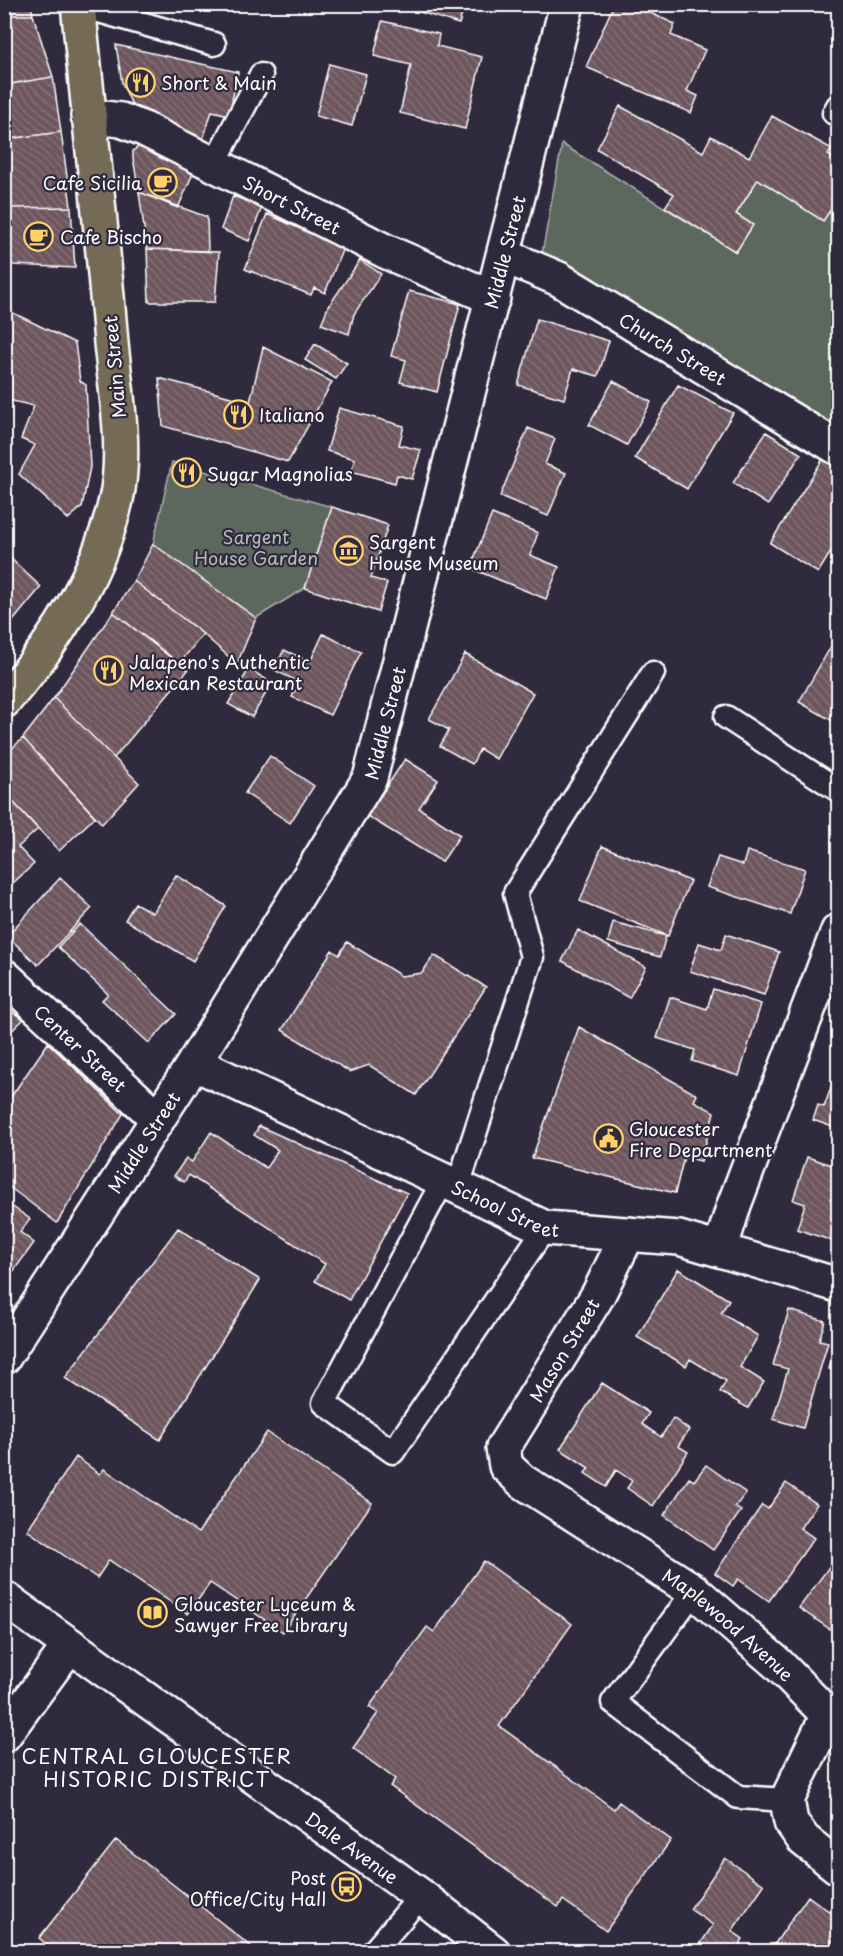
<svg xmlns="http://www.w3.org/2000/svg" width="843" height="1956" viewBox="0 0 843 1956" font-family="'Playpen Sans',sans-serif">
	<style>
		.park { fill: #5b675d; stroke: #adb3ae; stroke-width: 1.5 }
		.building { fill: url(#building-back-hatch); stroke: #fff; stroke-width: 1.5 }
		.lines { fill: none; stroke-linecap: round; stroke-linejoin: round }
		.service-casing { stroke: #fff; stroke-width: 27 }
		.minor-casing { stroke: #fff; stroke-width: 38 }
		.primary-casing { stroke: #fff; stroke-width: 38 }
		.service { stroke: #2f2a3d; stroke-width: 22 }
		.minor { stroke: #2f2a3d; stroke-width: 33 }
		.primary { stroke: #756a55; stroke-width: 33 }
		.labels { text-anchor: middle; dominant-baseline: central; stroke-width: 4.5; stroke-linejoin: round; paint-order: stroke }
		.poi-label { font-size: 18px; fill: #fff; stroke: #2f2a3d; text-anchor: start }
		.street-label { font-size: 18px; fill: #fff; stroke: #2f2a3d }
		.park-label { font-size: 18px; fill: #b5bbb6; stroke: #2f2a3d }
		.neighbourhood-label { font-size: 20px; letter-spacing: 1.5px; fill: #fff; stroke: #2f2a3d }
	</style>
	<defs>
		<pattern id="building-back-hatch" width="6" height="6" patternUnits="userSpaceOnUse" patternTransform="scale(1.5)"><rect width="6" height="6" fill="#6e575e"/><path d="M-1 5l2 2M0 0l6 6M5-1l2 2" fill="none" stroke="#847076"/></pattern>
	</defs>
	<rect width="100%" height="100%" fill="#2f2a3d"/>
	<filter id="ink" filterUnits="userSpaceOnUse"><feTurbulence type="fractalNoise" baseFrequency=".0167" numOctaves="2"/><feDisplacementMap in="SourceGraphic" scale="12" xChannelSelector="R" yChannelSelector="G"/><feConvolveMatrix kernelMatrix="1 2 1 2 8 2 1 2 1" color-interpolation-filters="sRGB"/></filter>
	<g filter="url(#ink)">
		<path class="park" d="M 562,144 L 736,252 L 753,225 L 736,214 L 758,179 L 823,220 L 835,203 L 838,206 L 838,429 L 542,254 Z
			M 172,462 L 332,507 L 305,588 L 256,618 L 153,544 Z"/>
		<path class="building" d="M 4,4 L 31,4 L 33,15 L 4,15 Z
			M 422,4 L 465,4 L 459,24 L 420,12 Z
			M 466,4 L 498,4 L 496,13 Z
			M 614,4 L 630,4 L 675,24 L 671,35 L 705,50 L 687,91 L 698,96 L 691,113 L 586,67 Z
			M 4,15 L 33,15 L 53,77 L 4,85 Z
			M 382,21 L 439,34 L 437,46 L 482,57 L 465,129 L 400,113 L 411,65 L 374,56 Z
			M 116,45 L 238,72 L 229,115 L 212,111 L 201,146 L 133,107 L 122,83 Z
			M 329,64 L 366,74 L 352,126 L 316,116 Z
			M 53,77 L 61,132 L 8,139 L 4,85 Z
			M 620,106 L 703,152 L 711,136 L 749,157 L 772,116 L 832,149 L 828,155 L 838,161 L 838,206 L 835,203 L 823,221 L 758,179 L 736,214 L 753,225 L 736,252 L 665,207 L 674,194 L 597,149 Z
			M 61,132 L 71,207 L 12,208 L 8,139 Z
			M 139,146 L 194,171 L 178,208 L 139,192 L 133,158 L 133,151 Z
			M 139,192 L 207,217 L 208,251 L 147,249 Z
			M 233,196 L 262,207 L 249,241 L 221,229 Z
			M 4,205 L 12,208 L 71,207 L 75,268 L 14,265 L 4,261 Z
			M 267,214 L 343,248 L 325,293 L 314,288 L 311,295 L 245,269 Z
			M 147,249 L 219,252 L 215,302 L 149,302 Z
			M 360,260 L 381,274 L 354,314 L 349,334 L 321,324 L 328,307 Z
			M 409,291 L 460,304 L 437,392 L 400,382 L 406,360 L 391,356 Z
			M 7,310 L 75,343 L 80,381 L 86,385 L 90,467 L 82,507 L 68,519 L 19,474 L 35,445 L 21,439 L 34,406 L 4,399 L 4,318 Z
			M 537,319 L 609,341 L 598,376 L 573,369 L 564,399 L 518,385 Z
			M 315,344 L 347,363 L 336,379 L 305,360 Z
			M 263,347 L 332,382 L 288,462 L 163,426 L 159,378 L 250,402 Z
			M 613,381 L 651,402 L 627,445 L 589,425 Z
			M 678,385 L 733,413 L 687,489 L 635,458 Z
			M 339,408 L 404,426 L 399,445 L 421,450 L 412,479 L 397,475 L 395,483 L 351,471 L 355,459 L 327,451 Z
			M 528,428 L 555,439 L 545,464 L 566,473 L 548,516 L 500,496 Z
			M 766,432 L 801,454 L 768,505 L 733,483 Z
			M 823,459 L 838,468 L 838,540 L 818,573 L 770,543 Z
			M 332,507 L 388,525 L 371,578 L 387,583 L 378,612 L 305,588 Z
			M 492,514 L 538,533 L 530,555 L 559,567 L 546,599 L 470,568 Z
			M 153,544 L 256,618 L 237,664 L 203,634 L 134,581 Z
			M 4,552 L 41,587 L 4,632 Z
			M 134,581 L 203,634 L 179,664 L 113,612 Z
			M 113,612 L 188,670 L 114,758 L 54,698 Z
			M 323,634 L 361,652 L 330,715 L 292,697 L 299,682 L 274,670 L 284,650 L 310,662 Z
			M 834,641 L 838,642 L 838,724 L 799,702 Z
			M 465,654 L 533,693 L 496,759 L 480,749 L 472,764 L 440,746 L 449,730 L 429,719 Z
			M 249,669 L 272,683 L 252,717 L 228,704 Z
			M 54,698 L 139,783 L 102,824 L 23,738 Z
			M 23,738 L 95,817 L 59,851 L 4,792 L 4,756 Z
			M 270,756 L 314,786 L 290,823 L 245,793 Z
			M 405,759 L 438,780 L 419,808 L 460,835 L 442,862 L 367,816 Z
			M 4,792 L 38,829 L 18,847 L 34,864 L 4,891 Z
			M 602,846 L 690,881 L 668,936 L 580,901 Z
			M 747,851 L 805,869 L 790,914 L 707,887 L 718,857 L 743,865 Z
			M 176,875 L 226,906 L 193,961 L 125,920 L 135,903 L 153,913 Z
			M 60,878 L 92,908 L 38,965 L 7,936 Z
			M 613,922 L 666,936 L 660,957 L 608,942 Z
			M 80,924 L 176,1014 L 149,1043 L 102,1000 L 108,994 L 58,947 Z
			M 578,930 L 646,967 L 629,998 L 562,961 Z
			M 726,934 L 779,952 L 764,995 L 690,971 L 699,943 L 721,950 Z
			M 347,942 L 401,976 L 422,973 L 434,955 L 486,987 L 416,1095 L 369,1065 L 350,1072 L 282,1030 L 332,950 L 339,955 Z
			M 713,989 L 761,1004 L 739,1076 L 692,1061 L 695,1050 L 657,1038 L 670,997 L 707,1009 Z
			M 4,1007 L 24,1019 L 4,1038 Z
			M 579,1027 L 697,1095 L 694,1101 L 714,1112 L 701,1161 L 684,1157 L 675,1193 L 532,1158 Z
			M 48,1043 L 123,1114 L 57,1223 L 4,1183 L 4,1099 L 8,1101 Z
			M 835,1077 L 838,1078 L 838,1129 L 813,1120 L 818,1105 L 824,1107 Z
			M 259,1126 L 407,1193 L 349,1300 L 315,1281 L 325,1264 L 189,1175 L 184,1182 L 174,1176 L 186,1158 L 192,1162 L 211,1132 L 266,1168 L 278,1150 L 254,1135 Z
			M 807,1157 L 838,1167 L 838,1243 L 797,1229 L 805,1204 L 793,1200 Z
			M 4,1201 L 30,1219 L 20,1232 L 34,1243 L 4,1284 Z
			M 178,1228 L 260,1280 L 160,1440 L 65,1378 Z
			M 678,1269 L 729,1300 L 721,1313 L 758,1336 L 740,1367 L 764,1382 L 748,1408 L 720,1392 L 726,1381 L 690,1359 L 686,1366 L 637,1337 Z
			M 789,1310 L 825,1321 L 819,1340 L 828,1342 L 803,1428 L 773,1419 L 788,1369 L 773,1365 Z
			M 838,1331 L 838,1388 L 834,1387 L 837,1371 L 829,1369 Z
			M 602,1383 L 649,1413 L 642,1424 L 661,1437 L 673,1418 L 689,1430 L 678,1446 L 688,1452 L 653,1506 L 627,1488 L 632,1481 L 616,1470 L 606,1487 L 585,1473 L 589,1468 L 560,1449 Z
			M 267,1432 L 372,1503 L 283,1632 L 210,1583 L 188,1614 L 109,1560 L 97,1578 L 27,1530 L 76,1457 L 100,1474 L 104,1469 L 198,1533 Z
			M 706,1465 L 746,1493 L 735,1507 L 741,1511 L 713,1550 L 664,1515 L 689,1478 L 694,1481 Z
			M 786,1483 L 817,1504 L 800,1528 L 814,1538 L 769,1601 L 738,1579 L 733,1586 L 715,1573 L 762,1505 L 768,1509 Z
			M 834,1560 L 838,1563 L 838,1625 L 834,1632 L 799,1608 Z
			M 484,1561 L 572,1624 L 499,1726 L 614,1809 L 619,1802 L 671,1840 L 606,1931 L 563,1900 L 558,1907 L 390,1786 L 395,1779 L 353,1748 L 378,1713 L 369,1707 L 427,1627 L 434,1632 Z
			M 116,1840 L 189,1897 L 258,1952 L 56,1952 L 39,1938 Z
			M 725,1858 L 764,1885 L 732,1931 L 743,1939 L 734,1952 L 695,1952 L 713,1925 L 690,1909 Z
			M 808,1896 L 838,1918 L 838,1933 L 825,1952 L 769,1952 Z"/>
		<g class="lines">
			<defs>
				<path id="service" d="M 78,5 L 214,44
					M 834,113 L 838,106
					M 214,164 L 261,75
					M 726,717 L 838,790
					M 444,1179 L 324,1403 L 393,1452 L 545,1228
					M 458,1186 L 532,957 L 515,893 L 653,673
					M 694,1591 L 613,1702 L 738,1797 L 787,1800
					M 373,1952 L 421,1896"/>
				<g id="minor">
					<path id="s1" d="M 88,116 L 121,120 L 144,129 L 385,251 L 493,298"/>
					<path id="s2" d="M 505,256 L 559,279 L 838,448"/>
					<path id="s3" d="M 4,976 L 158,1119"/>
					<path id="s4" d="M 194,1063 L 545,1228 L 679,1238 L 838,1285"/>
					<path id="s5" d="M 628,1234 L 598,1295 L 503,1448 L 506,1466 L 522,1481 L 694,1591 L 778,1664 L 828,1715 L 787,1800 L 791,1822 L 804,1840 L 838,1867"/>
					<path d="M 720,1250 L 734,1205 L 838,931"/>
					<path id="s6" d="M 4,1357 L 194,1063 L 370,778 L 567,4"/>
					<path id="s7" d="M 4,1598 L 421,1896 L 493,1952"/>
					<path d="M 4,1735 L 70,1645"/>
				</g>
				<path id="primary" d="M 4,701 C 54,644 99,574 116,500 C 127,450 116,394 111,343 C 102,230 89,117 78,4"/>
			</defs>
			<use href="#service" class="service-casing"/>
			<use href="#minor" class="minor-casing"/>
			<use href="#primary" class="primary-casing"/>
			<use href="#service" class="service"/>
			<use href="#minor" class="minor"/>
			<use href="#primary" class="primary"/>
		</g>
	</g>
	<defs>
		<symbol id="restaurant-ring" viewBox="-11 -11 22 22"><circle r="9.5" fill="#2f2a3d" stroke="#ffd166" stroke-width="1.5"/><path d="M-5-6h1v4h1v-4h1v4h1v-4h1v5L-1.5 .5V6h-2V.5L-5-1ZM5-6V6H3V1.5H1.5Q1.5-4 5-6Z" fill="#ffd166"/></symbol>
		<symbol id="cafe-ring" viewBox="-11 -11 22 22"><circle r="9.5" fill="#2f2a3d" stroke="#ffd166" stroke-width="1.5"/><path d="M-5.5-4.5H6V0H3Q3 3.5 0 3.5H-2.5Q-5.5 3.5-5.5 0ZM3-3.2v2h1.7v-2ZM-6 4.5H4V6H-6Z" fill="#ffd166"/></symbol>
		<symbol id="museum-ring" viewBox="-11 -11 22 22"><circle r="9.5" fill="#2f2a3d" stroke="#ffd166" stroke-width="1.5"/><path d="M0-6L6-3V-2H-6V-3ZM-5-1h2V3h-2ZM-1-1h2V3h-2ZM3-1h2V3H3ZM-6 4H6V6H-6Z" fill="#ffd166"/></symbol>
		<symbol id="civic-ring" viewBox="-11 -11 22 22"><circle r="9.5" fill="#2f2a3d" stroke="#ffd166" stroke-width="1.5"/><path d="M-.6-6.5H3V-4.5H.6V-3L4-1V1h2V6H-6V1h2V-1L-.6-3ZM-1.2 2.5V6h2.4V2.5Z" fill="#ffd166"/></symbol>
		<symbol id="library-ring" viewBox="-11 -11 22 22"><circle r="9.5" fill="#2f2a3d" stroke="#ffd166" stroke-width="1.5"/><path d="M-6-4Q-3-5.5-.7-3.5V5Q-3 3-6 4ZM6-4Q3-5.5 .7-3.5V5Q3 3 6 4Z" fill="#ffd166"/></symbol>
		<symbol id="bus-ring" viewBox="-11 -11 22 22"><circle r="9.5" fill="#2f2a3d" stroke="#ffd166" stroke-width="1.5"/><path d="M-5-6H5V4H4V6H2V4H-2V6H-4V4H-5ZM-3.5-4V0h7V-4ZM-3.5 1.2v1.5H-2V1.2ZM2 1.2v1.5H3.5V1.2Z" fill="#ffd166"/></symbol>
	</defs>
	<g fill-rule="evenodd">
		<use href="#restaurant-ring" x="124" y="66" width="33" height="33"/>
		<use href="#cafe-ring" x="146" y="166" width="33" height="33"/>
		<use href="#cafe-ring" x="22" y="220" width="33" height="33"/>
		<use href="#restaurant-ring" x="222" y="398" width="33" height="33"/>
		<use href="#restaurant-ring" x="170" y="456" width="33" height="33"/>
		<use href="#museum-ring" x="332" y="534" width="33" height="33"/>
		<use href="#restaurant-ring" x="92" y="654" width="33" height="33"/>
		<use href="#civic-ring" x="592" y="1122" width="33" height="33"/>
		<use href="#library-ring" x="136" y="1596" width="33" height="33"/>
		<use href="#bus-ring" x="330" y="1870" width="33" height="33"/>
	</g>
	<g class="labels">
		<g class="poi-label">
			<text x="161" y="82">Short &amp; Main</text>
			<text x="142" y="182" text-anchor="end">Cafe Sicilia</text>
			<text x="60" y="236">Cafe Bischo</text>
			<text x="259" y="414">Italiano</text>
			<text x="207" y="473">Sugar Magnolias</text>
			<text x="369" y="541">Sargent<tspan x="369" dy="21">House Museum</tspan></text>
			<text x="129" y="661">Jalapeno's Authentic<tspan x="129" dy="21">Mexican Restaurant</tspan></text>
			<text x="629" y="1128">Gloucester<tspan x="629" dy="21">Fire Department</tspan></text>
			<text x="174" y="1603">Gloucester Lyceum &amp;<tspan x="174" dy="21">Sawyer Free Library</tspan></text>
			<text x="326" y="1877" text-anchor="end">Post<tspan x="326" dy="21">Office/City Hall</tspan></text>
		</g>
		<g class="street-label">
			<text stroke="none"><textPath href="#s1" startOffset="224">Short Street</textPath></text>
			<text stroke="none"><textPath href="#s6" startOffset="1228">Middle Street</textPath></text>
			<text stroke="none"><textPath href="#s2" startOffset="192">Church Street</textPath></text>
			<text transform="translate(114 367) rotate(-95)">Main Street</text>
			<text stroke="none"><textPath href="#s6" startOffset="742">Middle Street</textPath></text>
			<text stroke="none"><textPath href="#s3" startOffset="105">Center Street</textPath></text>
			<text stroke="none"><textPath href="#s6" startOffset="256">Middle Street</textPath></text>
			<text stroke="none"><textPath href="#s4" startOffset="344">School Street</textPath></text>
			<text transform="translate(564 1350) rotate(-59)">Mason Street</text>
			<text stroke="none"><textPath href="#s5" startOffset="540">Maplewood Avenue</textPath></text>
			<text stroke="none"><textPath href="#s7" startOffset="428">Dale Avenue</textPath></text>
		</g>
		<g class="park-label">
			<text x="256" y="536">Sargent<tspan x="256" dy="21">House Garden</tspan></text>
		</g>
		<g class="neighbourhood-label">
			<text x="157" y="1756">CENTRAL GLOUCESTER<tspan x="157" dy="23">HISTORIC DISTRICT</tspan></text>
		</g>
	</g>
	<rect width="843" height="1956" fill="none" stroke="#2f2a3d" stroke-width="24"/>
	<rect x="12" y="12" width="819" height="1932" fill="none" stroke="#fff" stroke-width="2" filter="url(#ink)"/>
</svg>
